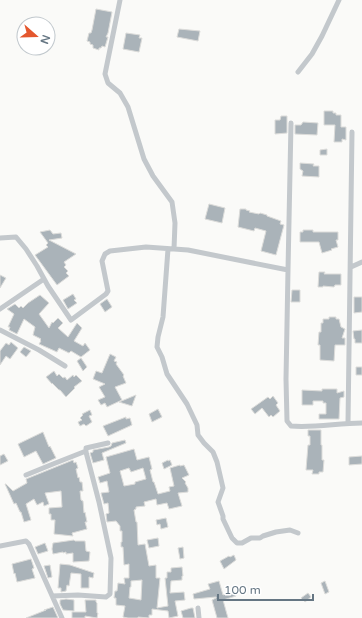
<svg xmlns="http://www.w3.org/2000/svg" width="362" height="618" viewBox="0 0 362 618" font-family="'Varela Round',sans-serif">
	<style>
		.building { fill: #aab3b9; stroke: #dcdcda; fill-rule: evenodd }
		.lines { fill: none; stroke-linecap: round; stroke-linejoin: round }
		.minor { stroke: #c3c8cc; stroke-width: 5 }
	</style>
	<rect width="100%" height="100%" fill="#fafaf8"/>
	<path class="building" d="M 96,9 L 112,12 L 108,33 L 106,37 L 108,37 L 105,47 L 102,46 L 101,48 L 99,48 L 99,50 L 93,48 L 93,45 L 90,44 L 90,42 L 87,41 L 89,33 L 91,33 L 92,30 Z
		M 179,29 L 200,31 L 198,41 L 177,37 Z
		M 126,33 L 140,35 L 139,38 L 142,38 L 139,52 L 123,49 Z
		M 324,111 L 333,111 L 333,113 L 336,113 L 336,115 L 341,115 L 341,127 L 346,127 L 346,140 L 342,139 L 342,142 L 334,142 L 335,125 L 324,125 Z
		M 281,116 L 287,116 L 287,133 L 275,134 L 275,120 L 280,120 Z
		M 303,122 L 318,123 L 317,135 L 295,134 L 295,125 L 301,125 Z
		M 327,149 L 327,155 L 320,155 L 320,150 Z
		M 300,163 L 314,164 L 313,166 L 319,166 L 319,177 L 302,176 L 303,171 L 300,169 Z
		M 209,204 L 225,208 L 222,223 L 205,219 Z
		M 240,209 L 246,209 L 246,210 L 250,211 L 249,212 L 259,214 L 260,213 L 267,215 L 267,216 L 281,221 L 280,224 L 284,225 L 276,255 L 261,251 L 266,231 L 255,228 L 254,231 L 238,227 Z
		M 50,230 L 53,234 L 61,233 L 62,238 L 49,240 L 76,254 L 64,262 L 66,265 L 64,267 L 68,271 L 66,273 L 69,276 L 57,285 L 35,255 L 48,247 L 46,245 L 48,243 L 40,232 Z
		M 303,230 L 313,230 L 313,232 L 338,232 L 338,240 L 336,240 L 338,247 L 331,249 L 332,250 L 322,253 L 319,242 L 300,242 L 300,232 L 303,232 Z
		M 319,272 L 325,272 L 324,274 L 341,274 L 341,285 L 335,285 L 334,287 L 323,286 L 323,287 L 318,287 Z
		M 0,275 L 6,278 L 0,288 Z
		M 292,290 L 300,290 L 300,302 L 291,302 Z
		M 73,294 L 76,299 L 74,300 L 77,303 L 68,309 L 63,300 Z
		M 40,295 L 49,303 L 39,314 L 49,328 L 52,322 L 53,323 L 58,318 L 63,323 L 58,328 L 68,337 L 77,323 L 82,328 L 74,341 L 83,346 L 85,343 L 90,350 L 81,357 L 71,351 L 69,353 L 59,348 L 57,352 L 39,344 L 41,341 L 40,340 L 41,339 L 33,335 L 35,327 L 24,319 L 17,334 L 9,330 L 10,327 L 8,327 L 14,314 L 7,309 L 15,304 L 19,308 L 21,306 L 23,308 L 28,303 Z
		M 354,297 L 362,297 L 362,312 L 354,313 Z
		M 107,299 L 112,307 L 105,312 L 100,304 Z
		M 329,317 L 336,317 L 336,319 L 339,319 L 341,327 L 345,329 L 342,338 L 345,338 L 345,345 L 335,345 L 334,361 L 320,360 L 320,345 L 318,345 L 319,332 L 321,332 L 321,323 L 323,323 L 323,319 L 329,319 Z
		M 362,330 L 362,343 L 355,343 L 355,339 L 354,339 L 353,331 Z
		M 11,342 L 18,348 L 10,359 L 6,356 L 0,365 L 0,351 L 6,343 L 9,345 Z
		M 24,347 L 31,351 L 26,357 L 20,352 Z
		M 110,354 L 116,357 L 114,361 L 117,362 L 116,364 L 124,375 L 123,376 L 126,383 L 115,387 L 122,400 L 107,407 L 105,403 L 101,405 L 98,400 L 105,397 L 99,387 L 105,384 L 93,379 L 96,371 L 102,373 Z
		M 81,358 L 87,367 L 83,371 L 77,361 Z
		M 356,367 L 362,367 L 362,375 L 356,375 Z
		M 54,371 L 57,376 L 59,374 L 63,378 L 65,377 L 67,380 L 73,375 L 74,377 L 76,375 L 82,381 L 74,387 L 75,388 L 66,397 L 60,390 L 59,390 L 52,383 L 52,384 L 46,377 Z
		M 322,389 L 337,389 L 337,393 L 344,391 L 344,397 L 340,398 L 339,419 L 319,419 L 319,414 L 326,414 L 326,403 L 323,403 L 323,401 L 313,401 L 313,405 L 302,405 L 302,390 L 322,391 Z
		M 136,395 L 132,406 L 119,402 Z
		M 273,396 L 278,403 L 276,405 L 280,411 L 273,417 L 271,415 L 269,417 L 262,408 L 255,414 L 251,409 L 268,397 L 270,399 Z
		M 158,409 L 162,417 L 152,422 L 149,414 Z
		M 90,410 L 92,415 L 89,416 L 92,422 L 86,426 L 84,424 L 80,426 L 78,422 L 82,420 L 80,418 L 83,415 L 82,414 Z
		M 126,417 L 126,419 L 130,418 L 132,425 L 108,436 L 103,426 Z
		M 308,430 L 321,430 L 321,445 L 322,445 L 322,460 L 324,460 L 323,472 L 319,472 L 319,474 L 312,474 L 313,470 L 306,470 L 308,445 L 310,445 L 310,436 L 308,436 Z
		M 43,432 L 49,447 L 50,446 L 56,458 L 43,464 L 36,451 L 24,457 L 18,444 Z
		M 125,440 L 126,443 L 102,453 L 104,460 L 93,463 L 90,453 L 93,452 L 93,450 L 109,447 L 111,446 L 112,443 Z
		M 134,449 L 137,460 L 149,457 L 152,469 L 150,470 L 153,482 L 154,482 L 158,494 L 170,491 L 169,487 L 174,486 L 170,468 L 180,465 L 180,466 L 184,465 L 189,475 L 182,478 L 186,482 L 185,483 L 188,488 L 188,492 L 178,493 L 182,506 L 169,509 L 167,503 L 157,505 L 156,499 L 144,502 L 145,506 L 136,507 L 136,509 L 134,510 L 136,522 L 137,522 L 138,545 L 145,544 L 149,566 L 156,565 L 156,578 L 160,578 L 157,608 L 168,606 L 165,578 L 167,578 L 167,572 L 171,572 L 171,568 L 182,567 L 183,576 L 182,576 L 182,580 L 171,581 L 170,593 L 184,592 L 185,600 L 175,601 L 178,616 L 169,618 L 168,611 L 152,609 L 152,615 L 149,615 L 149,618 L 138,617 L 138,618 L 128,618 L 123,617 L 125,606 L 116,605 L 116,598 L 114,598 L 115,591 L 117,591 L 118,583 L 125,584 L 124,578 L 129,578 L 129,564 L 124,565 L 123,547 L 121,547 L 121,542 L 122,542 L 122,531 L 120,531 L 120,526 L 116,521 L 107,522 L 106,514 L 109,513 L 108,503 L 104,504 L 101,493 L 109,492 L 107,481 L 100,483 L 98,477 L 110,473 L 106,457 ZM 129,468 L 131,472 L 143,468 L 146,479 L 135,482 L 135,484 L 124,486 L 120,471 ZM 142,580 L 141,600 L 129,598 L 130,587 L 131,587 L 131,581 Z
		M 4,454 L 8,461 L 0,465 L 0,456 Z
		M 362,456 L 362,464 L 349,465 L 349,457 Z
		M 73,460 L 74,463 L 76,462 L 78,468 L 76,469 L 78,478 L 79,477 L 80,482 L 82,482 L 83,491 L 80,491 L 81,500 L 83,501 L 84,513 L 85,512 L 87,522 L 85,522 L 87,529 L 72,533 L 73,536 L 54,534 L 55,520 L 51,520 L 51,514 L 49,514 L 49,508 L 62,507 L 61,491 L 45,493 L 49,504 L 44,506 L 43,502 L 37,505 L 34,499 L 26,504 L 31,520 L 24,522 L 21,512 L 20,512 L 16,503 L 14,504 L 5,484 L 6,484 L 13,491 L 27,483 L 26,479 Z
		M 168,460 L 168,461 L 170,460 L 172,465 L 164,469 L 162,463 Z
		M 166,518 L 168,527 L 161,529 L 160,524 L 157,525 L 156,520 Z
		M 158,538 L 159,546 L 149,548 L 147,540 Z
		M 74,540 L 75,541 L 85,541 L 86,551 L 90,552 L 89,561 L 73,562 L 73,553 L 66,554 L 66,552 L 63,553 L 63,552 L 53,554 L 52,549 L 53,543 Z
		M 45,543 L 48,551 L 38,554 L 35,547 Z
		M 183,547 L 184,558 L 180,559 L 178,548 Z
		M 234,555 L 236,560 L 224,569 L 220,561 L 229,556 L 230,557 Z
		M 31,559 L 34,568 L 32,569 L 35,578 L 17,582 L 15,573 L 14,574 L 12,564 Z
		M 60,564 L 70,565 L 94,573 L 93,578 L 89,577 L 89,588 L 81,588 L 81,574 L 71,573 L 69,586 L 67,585 L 66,591 L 61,592 L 61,588 L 58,588 Z
		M 50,565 L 52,577 L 48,578 L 44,566 Z
		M 219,581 L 223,595 L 234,591 L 236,596 L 223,600 L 228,618 L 217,618 L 212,600 L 216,598 L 216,597 L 194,599 L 193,594 L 210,589 L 208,584 Z
		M 325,581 L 329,592 L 325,594 L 321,583 Z
		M 308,593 L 311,597 L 305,602 L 301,598 Z
		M 66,599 L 74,600 L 74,611 L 63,610 L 60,604 L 60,600 Z
		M 85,600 L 96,600 L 96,602 L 97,603 L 97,613 L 98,613 L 97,618 L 85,616 L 85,618 L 72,618 L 72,612 L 86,612 Z
		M 53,607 L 58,618 L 26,618 L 46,610 L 44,610 Z
		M 191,608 L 193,608 L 195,618 L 183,618 L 181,611 Z"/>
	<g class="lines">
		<path class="minor" d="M 120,0 L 105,74 L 108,83 L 120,93 L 128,107 L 144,159 L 153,176 L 172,202 L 175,223 L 174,249
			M 298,72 L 312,54 L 322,36 L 339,0
			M 291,123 L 288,270 L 286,379 L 287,421 L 291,426 C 315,428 338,423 362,423
			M 0,238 L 16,237 L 26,249 L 37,266 L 48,286 L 71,320 L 106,294 L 108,291 L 102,261 L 105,254 L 110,251 L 146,247 L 188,250 L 288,270
			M 168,249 L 163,317 L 158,337 L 157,347 L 162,357 L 167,374 L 187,404 L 197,425 L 198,435 L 204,443 L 213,452 L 217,462 L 223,488 L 218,502 L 223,516 L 223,519 L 232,538 L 237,543 L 242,543 L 251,538 L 260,538 L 263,536 L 276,532 L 290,530 L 298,533
			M 351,267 L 362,262
			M 0,309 L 44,279
			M 0,330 L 39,350 L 65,366
			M 348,423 L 352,132
			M 26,475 L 53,464 L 86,451
			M 0,546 L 26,541 L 29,544 L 62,618
			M 52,596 L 78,595 L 106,597 L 110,594 L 111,558 L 99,502 L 86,452 L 86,448 L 108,443
			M 198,608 L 199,618"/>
	</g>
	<g transform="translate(36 36) rotate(110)"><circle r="19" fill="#ffffff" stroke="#c1c8cd"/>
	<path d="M0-3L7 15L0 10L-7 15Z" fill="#e4572e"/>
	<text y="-6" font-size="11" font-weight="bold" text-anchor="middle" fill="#657683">N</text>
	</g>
	<path d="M218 594v6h95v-6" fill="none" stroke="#657683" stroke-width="2"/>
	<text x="224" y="594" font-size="12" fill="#657683" stroke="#ffffff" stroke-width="3" paint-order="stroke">100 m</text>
</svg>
